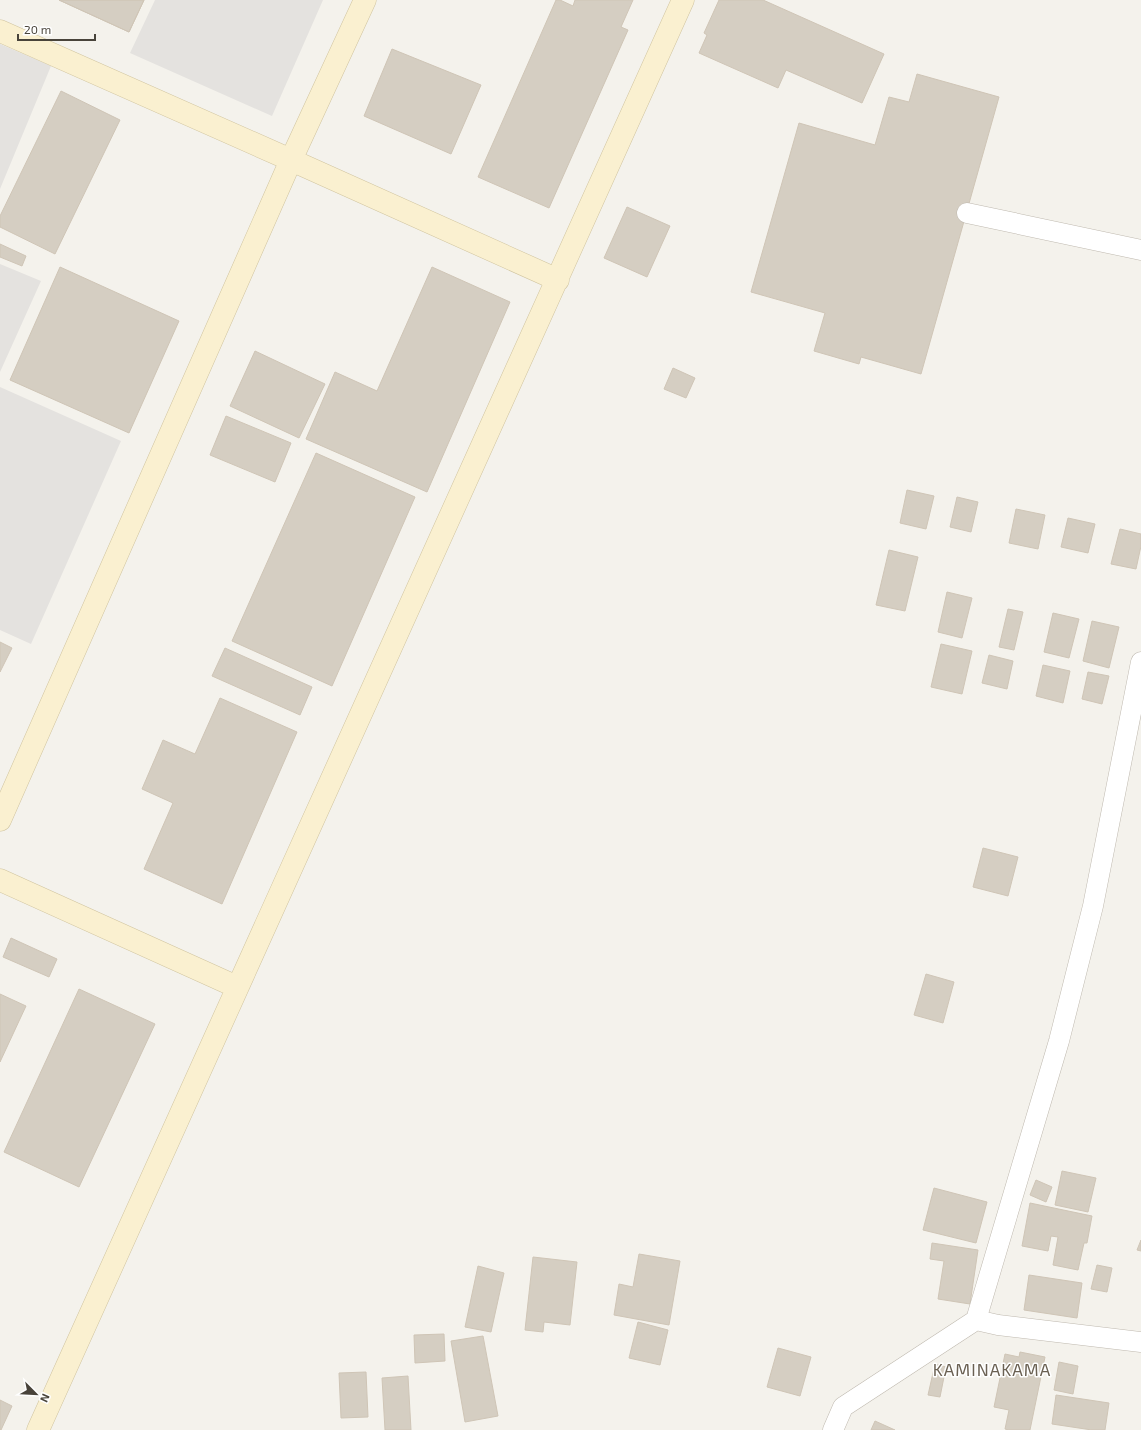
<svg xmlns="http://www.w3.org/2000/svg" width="1141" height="1430" viewBox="0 0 1141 1430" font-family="'Exo 2',sans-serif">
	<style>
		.parking { fill: #e4e2df }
		.building { fill: #d5cec2; stroke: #cfc5b6 }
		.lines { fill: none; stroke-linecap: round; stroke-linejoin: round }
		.street-casing { stroke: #bfb9af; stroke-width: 21 }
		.secondary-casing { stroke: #d0c49f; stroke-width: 23 }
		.street { stroke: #fff; stroke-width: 20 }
		.secondary { stroke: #faf0d0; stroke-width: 22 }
		.labels { text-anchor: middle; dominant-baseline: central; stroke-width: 3; stroke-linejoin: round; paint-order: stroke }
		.quarter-label { font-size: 17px; letter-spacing: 1px; fill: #6a6052; stroke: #fff }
	</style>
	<rect width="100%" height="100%" fill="#f4f2ec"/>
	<path class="parking" d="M 155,0 L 323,0 L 272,116 L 130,53 Z
		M 0,44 L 51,66 L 0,189 Z
		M 0,264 L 41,281 L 0,372 Z
		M 0,387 L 121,441 L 31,644 L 0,630 Z"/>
	<path class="building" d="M 59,0 L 144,0 L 129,32 Z
		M 59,0 L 144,0 L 129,32 Z
		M 556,0 L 560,0 L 573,6 L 575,0 L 633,0 L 621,27 L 628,30 L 549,208 L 478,177 Z
		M 719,0 L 763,0 L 884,54 L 862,103 L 786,70 L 778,88 L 699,53 L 707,35 L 704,33 Z
		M 392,49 L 481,85 L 451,154 L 364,116 Z
		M 917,74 L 999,97 L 921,374 L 861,357 L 859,364 L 814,351 L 825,313 L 751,292 L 799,123 L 875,145 L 889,97 L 909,102 Z
		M 61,91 L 120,120 L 55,254 L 0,227 L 0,216 Z
		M 627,207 L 670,226 L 647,277 L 604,258 Z
		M 0,244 L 26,256 L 22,266 L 0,257 Z
		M 60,267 L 179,321 L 129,433 L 10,380 Z
		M 432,267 L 510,302 L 427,492 L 306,439 L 335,372 L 377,391 Z
		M 255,351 L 325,384 L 299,438 L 230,406 Z
		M 673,368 L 695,378 L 686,398 L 664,389 Z
		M 226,416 L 291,443 L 275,482 L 210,455 Z
		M 316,453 L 415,497 L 332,686 L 232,641 Z
		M 907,490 L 934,496 L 926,529 L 900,523 Z
		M 957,497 L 978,502 L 971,532 L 950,527 Z
		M 1016,509 L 1045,515 L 1038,549 L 1009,543 Z
		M 1068,518 L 1095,524 L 1088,553 L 1061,547 Z
		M 1120,529 L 1141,534 L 1141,546 L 1136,569 L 1111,564 Z
		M 889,550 L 918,557 L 905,611 L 876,605 Z
		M 947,592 L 972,598 L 962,638 L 938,632 Z
		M 1008,609 L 1023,612 L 1014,650 L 999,647 Z
		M 1053,613 L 1079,619 L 1069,658 L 1044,652 Z
		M 1092,621 L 1119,627 L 1109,668 L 1083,661 Z
		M 0,642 L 12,648 L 0,672 Z
		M 941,644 L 972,651 L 962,694 L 931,687 Z
		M 225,648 L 312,687 L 300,715 L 212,676 Z
		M 989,655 L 1013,661 L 1007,689 L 982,683 Z
		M 1043,665 L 1070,671 L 1063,703 L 1036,696 Z
		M 1088,672 L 1109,676 L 1102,704 L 1082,699 Z
		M 220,698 L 297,732 L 222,904 L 144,869 L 173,803 L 142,789 L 163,740 L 195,754 Z
		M 983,848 L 1018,857 L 1008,896 L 973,887 Z
		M 11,938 L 57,959 L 49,977 L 3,957 Z
		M 926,974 L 954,982 L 943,1023 L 914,1015 Z
		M 79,989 L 155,1024 L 79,1187 L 4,1152 Z
		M 0,994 L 26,1006 L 0,1062 Z
		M 1062,1171 L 1096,1178 L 1088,1212 L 1055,1205 Z
		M 1036,1180 L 1052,1187 L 1046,1202 L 1030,1195 Z
		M 934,1188 L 987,1202 L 976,1243 L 923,1230 Z
		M 1030,1203 L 1092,1216 L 1087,1243 L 1084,1243 L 1078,1270 L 1053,1265 L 1058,1237 L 1051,1236 L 1048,1251 L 1022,1246 Z
		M 1141,1240 L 1141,1251 L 1137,1250 Z
		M 932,1243 L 978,1250 L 970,1304 L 938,1299 L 944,1261 L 930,1259 Z
		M 639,1254 L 680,1261 L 669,1325 L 614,1315 L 619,1284 L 633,1287 Z
		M 533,1257 L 577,1262 L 570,1325 L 544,1322 L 543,1332 L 525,1330 Z
		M 1097,1265 L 1112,1268 L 1107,1292 L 1091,1289 Z
		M 478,1266 L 504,1273 L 491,1332 L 465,1327 Z
		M 1029,1275 L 1082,1283 L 1077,1318 L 1024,1310 Z
		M 638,1322 L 668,1330 L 660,1365 L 629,1358 Z
		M 444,1334 L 445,1361 L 415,1363 L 414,1335 Z
		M 483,1336 L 498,1416 L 465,1422 L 451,1341 Z
		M 778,1348 L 811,1357 L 800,1396 L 767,1387 Z
		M 1020,1352 L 1045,1357 L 1030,1430 L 1009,1430 L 1005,1429 L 1009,1410 L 994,1407 L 1005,1354 L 1019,1357 Z
		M 1059,1362 L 1078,1366 L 1073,1394 L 1054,1390 Z
		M 935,1364 L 946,1367 L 940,1397 L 928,1395 Z
		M 366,1372 L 368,1417 L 341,1418 L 339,1373 Z
		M 408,1376 L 411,1430 L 385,1430 L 382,1378 Z
		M 1056,1395 L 1109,1403 L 1105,1430 L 1092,1430 L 1052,1424 Z
		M 0,1400 L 12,1406 L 1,1430 L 0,1430 Z
		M 875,1421 L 895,1430 L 871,1430 Z"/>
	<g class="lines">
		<defs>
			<path id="street" d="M 967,213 L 1141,250
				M 976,1320 L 998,1325 L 1141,1342
				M 833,1430 L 843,1407 L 976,1320 L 1059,1041 L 1093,906 L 1141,662"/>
			<path id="secondary" d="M 0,31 L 291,160 L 558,280
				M 0,820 L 291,160 L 365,0
				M 0,880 L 237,987
				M 38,1430 L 683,0"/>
		</defs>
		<use href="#street" class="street-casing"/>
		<use href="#secondary" class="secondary-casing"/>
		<use href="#street" class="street"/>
		<use href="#secondary" class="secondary"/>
	</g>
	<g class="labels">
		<g class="quarter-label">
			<text x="992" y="1369">KAMINAKAMA</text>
		</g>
	</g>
	<g transform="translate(36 1394) rotate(114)" stroke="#ffffff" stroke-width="3" paint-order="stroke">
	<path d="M0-3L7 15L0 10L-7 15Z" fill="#48433a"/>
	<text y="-6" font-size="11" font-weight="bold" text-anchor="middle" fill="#48433a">N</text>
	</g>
	<path d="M18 34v6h77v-6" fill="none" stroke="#48433a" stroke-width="2"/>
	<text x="24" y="34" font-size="12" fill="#48433a" stroke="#ffffff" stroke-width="3" paint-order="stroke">20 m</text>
</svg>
